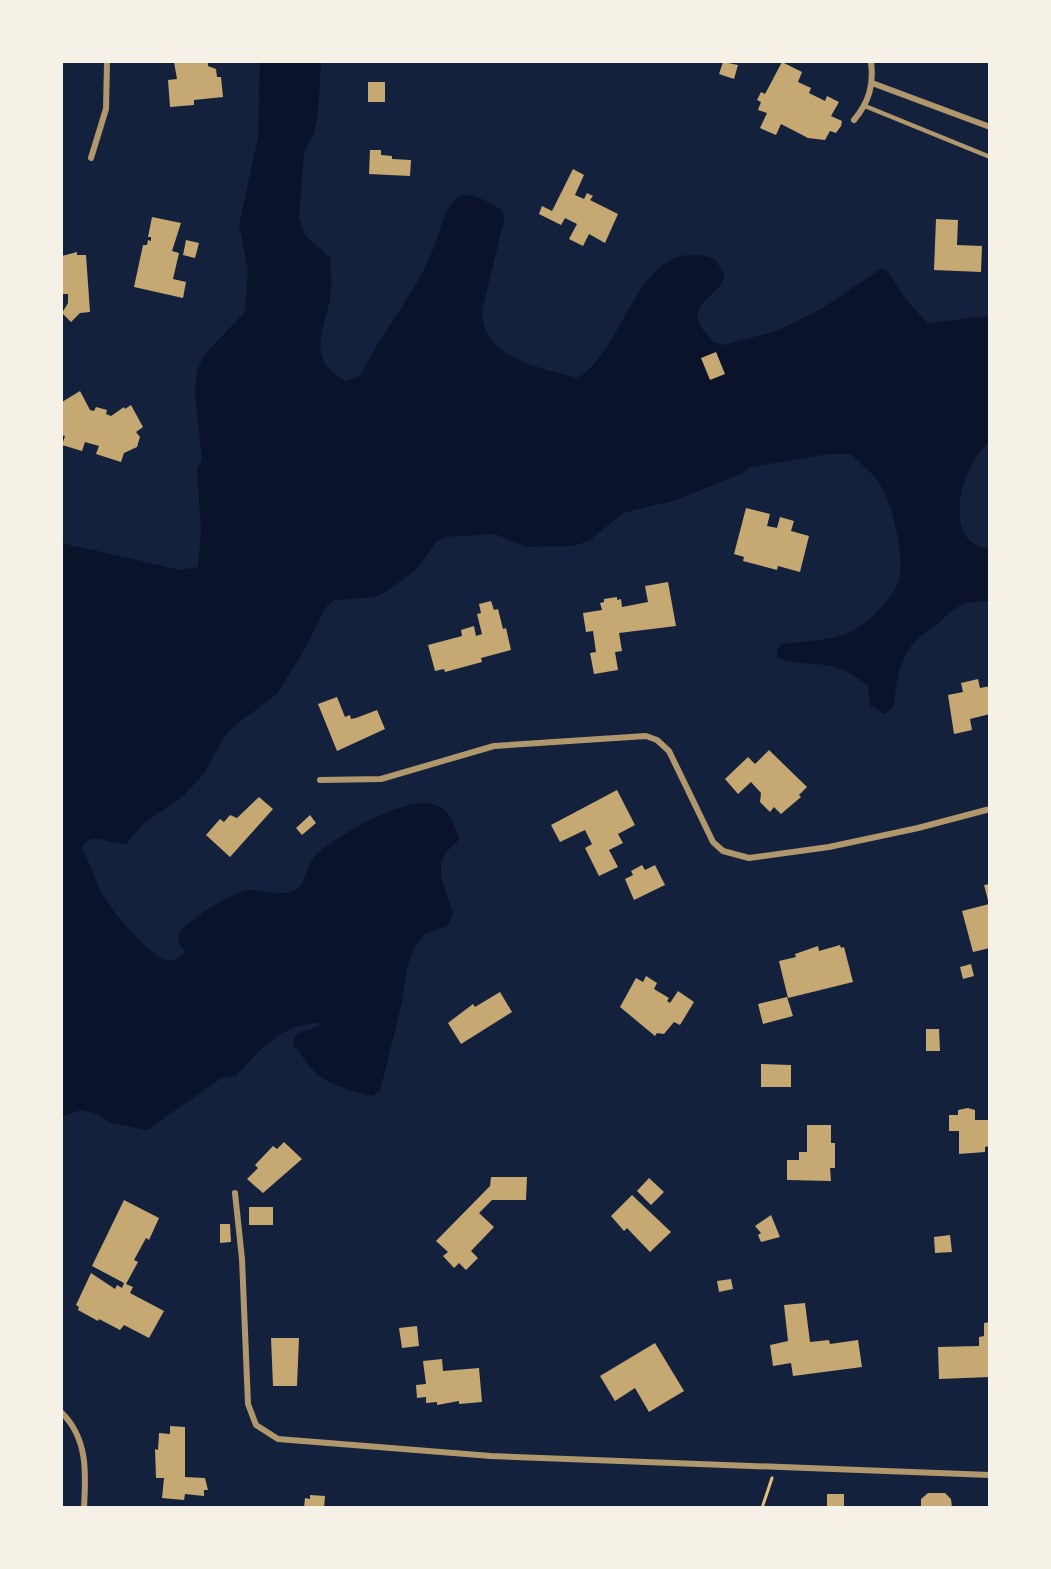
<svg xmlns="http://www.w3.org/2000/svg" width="1051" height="1569" viewBox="0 0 1051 1569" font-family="'Titillium Web',sans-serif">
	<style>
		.water { fill: #0b132b }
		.building { fill: #c6a872 }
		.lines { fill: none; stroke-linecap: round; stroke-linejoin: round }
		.path { stroke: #e5c07b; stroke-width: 3 }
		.service { stroke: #b1986c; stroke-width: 4.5 }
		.minor { stroke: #b1986c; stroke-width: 6 }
	</style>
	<rect width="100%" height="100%" fill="#14213d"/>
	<path class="water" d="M 260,62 L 321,62 L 318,114 L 314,134 L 304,152 L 299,218 L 305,235 L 330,258 C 330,269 332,280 331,291 C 327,329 302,357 346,381 L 361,375 C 381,332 414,296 432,252 C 439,237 444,203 461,196 C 473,191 492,205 503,210 L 504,220 L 482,311 C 483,359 538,367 577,378 C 627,352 636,231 715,259 L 725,276 L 720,286 L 701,305 L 697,315 L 700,326 L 713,342 L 723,345 L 776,331 L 821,309 L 882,268 L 888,272 L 905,298 L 927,323 L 989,316 L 989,443 C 962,462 939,545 989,548 L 989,601 C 964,601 959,604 941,621 C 935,627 928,630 922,635 C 899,653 897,679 894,706 L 885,714 L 870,705 L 868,686 C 856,677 845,668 830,666 C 813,662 794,665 777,658 L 777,649 L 781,644 C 803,642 825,641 845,634 C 865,627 890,602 898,583 C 906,562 893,507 882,488 C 875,475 862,465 851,454 L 828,454 L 751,467 L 741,474 L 676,500 L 623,513 L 589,541 L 573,546 L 526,547 L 495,534 L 446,537 L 436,542 L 417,569 L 386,592 L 375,597 L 335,600 L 326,607 L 303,652 L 277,694 L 237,724 L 225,736 L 203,775 L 183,796 L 143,824 L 126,844 C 110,845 91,829 82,848 C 89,862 93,872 98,886 C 104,903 149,956 166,960 C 174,963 180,956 186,952 L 178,942 L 179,932 C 191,919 232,891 250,890 C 264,890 281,897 295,890 C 306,885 306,865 315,856 C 336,836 415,788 442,808 C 452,815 455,829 459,840 C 428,864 444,880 453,914 L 447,926 L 425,934 L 415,947 L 408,964 L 402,1002 L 380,1091 L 372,1096 C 351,1091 326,1085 311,1068 C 304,1060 301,1053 293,1045 L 296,1034 L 319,1026 L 318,1023 C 280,1025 260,1050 236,1076 L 223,1077 L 147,1130 L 111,1123 L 97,1114 L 81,1110 L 62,1117 L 62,543 L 180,570 L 198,567 L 201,530 L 197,469 L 202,460 L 195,393 L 197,371 L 204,355 L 245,312 L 248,269 L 239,225 L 258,138 Z"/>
	<path class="building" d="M 174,62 L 208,62 L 208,66 L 216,69 L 217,77 L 221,77 L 223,97 L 194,100 L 194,105 L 170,107 L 168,80 L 177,79 Z
		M 723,62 L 738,65 L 734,79 L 719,74 Z
		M 782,62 L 802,72 L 798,82 L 811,88 L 809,93 L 825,101 L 827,96 L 839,102 L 831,116 L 842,121 L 841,126 L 836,133 L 830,131 L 825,140 L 808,138 L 781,124 L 776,135 L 760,128 L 767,113 L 758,110 L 761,102 L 757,100 L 761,92 L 765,94 Z
		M 368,82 L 385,82 L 385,102 L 368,102 Z
		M 370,150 L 381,150 L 381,155 L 392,156 L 392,159 L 411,160 L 410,176 L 369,174 Z
		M 573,169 L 584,175 L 575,195 L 584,199 L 587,193 L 593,196 L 590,200 L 618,214 L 605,243 L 589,234 L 583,246 L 569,239 L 577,224 L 565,218 L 561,225 L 539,214 L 542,206 L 552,211 Z
		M 152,217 L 181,223 L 172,251 L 179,253 L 173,279 L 186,282 L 183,298 L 134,287 L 143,245 L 147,245 L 148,240 L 151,241 L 151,237 L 148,237 Z
		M 936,219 L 958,220 L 957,245 L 982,246 L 981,272 L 934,270 Z
		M 186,240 L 199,243 L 195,258 L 183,255 Z
		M 77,252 L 77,255 L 86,255 L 90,312 L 80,313 L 71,322 L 62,313 L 68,303 L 68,294 L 62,294 L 62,256 Z
		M 716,352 L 725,374 L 710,380 L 701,358 Z
		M 80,391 L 90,410 L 94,411 L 96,407 L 107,410 L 106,414 L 111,416 L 124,407 L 125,409 L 131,405 L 143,427 L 136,432 L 140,437 L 137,447 L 124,453 L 121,462 L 96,454 L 99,446 L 85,442 L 82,451 L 62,445 L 65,436 L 62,435 L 62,402 Z
		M 746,508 L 770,514 L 767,526 L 777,528 L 780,517 L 794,521 L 791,531 L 809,536 L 800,572 L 778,566 L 777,570 L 743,561 L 744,557 L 734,554 Z
		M 668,582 L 676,626 L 619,633 L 622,651 L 615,652 L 618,670 L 594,674 L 590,653 L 596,652 L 593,631 L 586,632 L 583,613 L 602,610 L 600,603 L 604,602 L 604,599 L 617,597 L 617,600 L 621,599 L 622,607 L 648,602 L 645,586 Z
		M 491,601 L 494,610 L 498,609 L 503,629 L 506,628 L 511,650 L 481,658 L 482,662 L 445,672 L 444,669 L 435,671 L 428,645 L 462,636 L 461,630 L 474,626 L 476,636 L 482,634 L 477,614 L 481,613 L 479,604 Z
		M 978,679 L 980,688 L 990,686 L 990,714 L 970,719 L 972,730 L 954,734 L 948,695 L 963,692 L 961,683 Z
		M 337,697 L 345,717 L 350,715 L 351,719 L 356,718 L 377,710 L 385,729 L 337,751 L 318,704 Z
		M 769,750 L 807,787 L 799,795 L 801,797 L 781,814 L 774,807 L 770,812 L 760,802 L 761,793 L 751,782 L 738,794 L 725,779 L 748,757 L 755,764 Z
		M 617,790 L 635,825 L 618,834 L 623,843 L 609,850 L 618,867 L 599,876 L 585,848 L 592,844 L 585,830 L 560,842 L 551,825 Z
		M 259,797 L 273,809 L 230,857 L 206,835 L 220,819 L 224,822 L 230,815 L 237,818 Z
		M 310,815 L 316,823 L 302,835 L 296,828 Z
		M 642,865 L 645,870 L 655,865 L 665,885 L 634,900 L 625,879 L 633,875 L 631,871 Z
		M 990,884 L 990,948 L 973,952 L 962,911 L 989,904 L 984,885 Z
		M 840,945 L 841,948 L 844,947 L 853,982 L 788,998 L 779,961 L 796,957 L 795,954 L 818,946 L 819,951 Z
		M 971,964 L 974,976 L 963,979 L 960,967 Z
		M 646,976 L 657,983 L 654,989 L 669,998 L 667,1001 L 670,1003 L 678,991 L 694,1002 L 680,1025 L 674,1022 L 664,1034 L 657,1033 L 655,1036 L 620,1007 L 636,978 L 643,982 Z
		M 500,992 L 512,1012 L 461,1044 L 448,1023 L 473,1004 L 475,1007 Z
		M 787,997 L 793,1016 L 763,1024 L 758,1004 Z
		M 926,1029 L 939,1029 L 940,1051 L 926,1051 Z
		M 761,1064 L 791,1065 L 791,1087 L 761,1087 Z
		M 968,1108 L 975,1110 L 975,1120 L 990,1120 L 990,1146 L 985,1147 L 985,1152 L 959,1154 L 959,1131 L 949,1131 L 949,1115 L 958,1115 L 958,1110 Z
		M 807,1125 L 831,1125 L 831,1143 L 835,1143 L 835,1168 L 830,1168 L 831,1181 L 787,1180 L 787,1160 L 799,1160 L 799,1152 L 807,1152 Z
		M 284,1142 L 302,1159 L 263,1193 L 247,1179 L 258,1168 L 255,1165 L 273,1146 L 277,1149 Z
		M 491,1177 L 527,1177 L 526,1200 L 492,1200 L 479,1213 L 494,1227 L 471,1251 L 478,1258 L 466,1270 L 459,1263 L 454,1268 L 443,1256 L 448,1252 L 436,1241 L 490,1186 Z
		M 649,1178 L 664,1192 L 651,1205 L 637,1191 Z
		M 632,1195 L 671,1232 L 650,1252 L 627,1228 L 624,1231 L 611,1216 Z
		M 124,1200 L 159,1218 L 149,1240 L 146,1238 L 134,1260 L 138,1262 L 126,1284 L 133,1287 L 130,1293 L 164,1311 L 149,1338 L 124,1325 L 120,1330 L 99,1319 L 98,1321 L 78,1310 L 79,1307 L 76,1305 L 91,1273 L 115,1289 L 117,1285 L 122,1288 L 124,1283 L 92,1266 Z
		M 249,1207 L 273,1207 L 273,1225 L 249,1225 Z
		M 771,1215 L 780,1237 L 761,1242 L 758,1235 L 761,1233 L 755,1226 Z
		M 220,1224 L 230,1224 L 231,1242 L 220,1243 Z
		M 950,1235 L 952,1252 L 935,1253 L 934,1237 Z
		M 731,1279 L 733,1289 L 719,1292 L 717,1281 Z
		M 805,1303 L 810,1342 L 829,1340 L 830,1344 L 858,1340 L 862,1367 L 793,1376 L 791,1363 L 773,1366 L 770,1345 L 788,1341 L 784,1305 Z
		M 990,1322 L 990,1377 L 939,1379 L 938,1347 L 979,1346 L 979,1337 L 984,1336 L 984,1323 Z
		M 417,1326 L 419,1346 L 402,1348 L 399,1328 Z
		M 271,1338 L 299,1338 L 297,1386 L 273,1386 Z
		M 655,1343 L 684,1391 L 649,1412 L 635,1388 L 615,1401 L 600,1376 Z
		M 442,1359 L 443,1371 L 479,1368 L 482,1402 L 459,1404 L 459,1401 L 437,1405 L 437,1402 L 426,1403 L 426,1397 L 417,1398 L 416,1385 L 426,1384 L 423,1361 Z
		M 170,1426 L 185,1427 L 185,1477 L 205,1478 L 208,1490 L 204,1490 L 204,1496 L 185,1494 L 184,1500 L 162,1498 L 164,1478 L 156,1478 L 155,1449 L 158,1450 L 159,1433 L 170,1434 Z
		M 928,1493 L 945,1493 L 951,1499 L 952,1508 L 921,1508 L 921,1499 Z
		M 827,1494 L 844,1494 L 844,1508 L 827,1508 Z
		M 310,1495 L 325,1496 L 324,1508 L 304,1508 L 305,1498 L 310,1499 Z"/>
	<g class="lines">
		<path class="path" d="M 762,1508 L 772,1478"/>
		<path class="service" d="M 865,106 L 990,157"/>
		<path class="minor" d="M 872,83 L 990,127
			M 854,120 C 869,102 874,85 871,62
			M 91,158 L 106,109 L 107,62
			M 320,780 L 381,779 L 494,746 L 646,736 L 657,740 L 669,751 L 713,842 L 723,851 L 749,858 L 829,847 L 918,828 L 990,809
			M 235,1193 L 242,1259 L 248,1404 L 256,1425 L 278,1439 L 491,1456 L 990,1475
			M 62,1413 C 88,1439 86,1473 84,1508"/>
	</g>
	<rect width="1051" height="1569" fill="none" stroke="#f6f1e7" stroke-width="126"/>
</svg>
